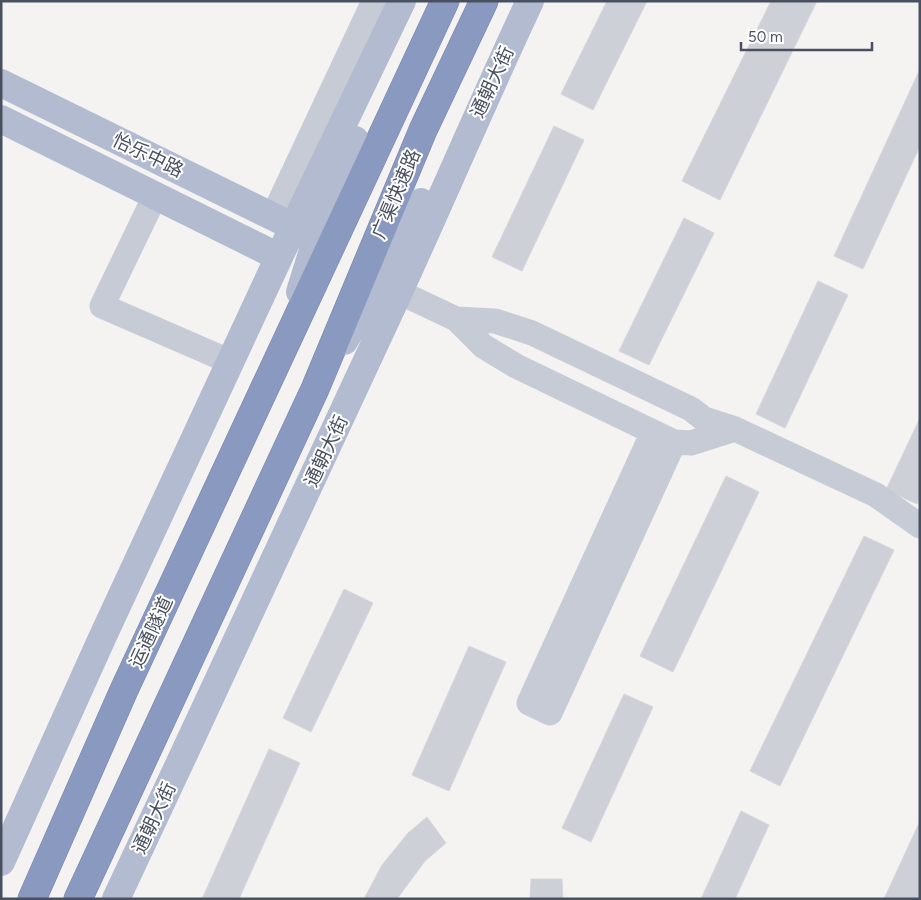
<svg xmlns="http://www.w3.org/2000/svg" width="921" height="900" viewBox="0 0 921 900" font-family="Figtree,'Noto Sans SC',sans-serif">
	<style>
		.building { fill: #ced0d7; stroke: #d6d7dd }
		.lines { fill: none; stroke-linecap: round; stroke-linejoin: round }
		.highway-casing { stroke: #7583ac; stroke-width: 29 }
		.minor { stroke: #c6cbd6; stroke-width: 25 }
		.major { stroke: #b2bbd0; stroke-width: 28 }
		.highway { stroke: #8a99c0; stroke-width: 28 }
		.labels { text-anchor: middle; dominant-baseline: central; stroke-width: 4; stroke-linejoin: round; paint-order: stroke }
		.street-label { font-size: 19px; fill: #495060; stroke: #fff }
	</style>
	<rect width="100%" height="100%" fill="#f4f3f2"/>
	<path class="building" d="M 607,1 L 647,1 L 593,110 L 561,94 Z
		M 771,1 L 817,1 L 720,200 L 682,181 Z
		M 920,69 L 920,146 L 863,269 L 834,256 Z
		M 554,126 L 584,140 L 522,271 L 492,257 Z
		M 684,218 L 714,233 L 649,365 L 619,351 Z
		M 818,281 L 848,295 L 785,428 L 756,414 Z
		M 920,418 L 920,498 L 917,504 L 886,490 Z
		M 726,476 L 759,492 L 673,672 L 640,656 Z
		M 864,536 L 894,550 L 780,786 L 750,771 Z
		M 344,589 L 373,603 L 311,732 L 283,718 Z
		M 469,646 L 506,662 L 449,791 L 412,775 Z
		M 624,694 L 653,707 L 591,842 L 562,828 Z
		M 269,749 L 300,763 L 239,899 L 202,899 Z
		M 741,811 L 769,825 L 735,899 L 701,899 Z
		M 427,817 L 446,843 L 425,861 L 397,899 L 364,899 L 382,865 L 408,833 Z
		M 920,821 L 920,899 L 884,899 Z
		M 531,879 L 562,879 L 563,899 L 530,899 Z"/>
	<g class="lines">
		<defs>
			<path id="highway" d="M 32,899 L 124,690 L 445,1
				M 78,899 L 315,389 L 423,130 L 484,1"/>
		</defs>
		<use href="#highway" class="highway-casing"/>
		<path class="minor" d="M 155,196 L 102,306 L 231,362
			M 273,216 L 374,1
			M 399,292 L 456,319 L 483,346 L 516,366 L 674,442 L 691,443 L 735,429
			M 456,319 L 495,321 L 532,333 L 691,409 L 704,419 L 735,429 L 876,495 L 920,526
			M 653,432 L 529,703 L 550,713 L 674,442"/>
		<path class="major" d="M 1,83 L 294,227
			M 1,119 L 279,257
			M 300,292 L 324,215 L 355,140
			M 344,341 L 369,299 L 390,255 L 421,202
			M 1,862 L 103,636 L 279,257 L 402,1
			M 116,899 C 210,698 305,497 397,296 C 442,198 484,99 530,1"/>
		<use href="#highway" class="highway"/>
	</g>
	<g class="labels">
		<g class="street-label">
			<text transform="translate(492 82) rotate(-65)">通朝大街</text>
			<text transform="translate(148 155) rotate(26)">怡乐中路</text>
			<text transform="translate(396 194) rotate(-67)">广渠快速路</text>
			<text transform="translate(326 451) rotate(-65)">通朝大街</text>
			<text transform="translate(151 632) rotate(-65)">运通隧道</text>
			<text transform="translate(154 818) rotate(-65)">通朝大街</text>
		</g>
	</g>
	<rect width="921" height="900" fill="none" stroke="#495060" stroke-width="5"/>
	<path d="M741 42v8h131v-8" fill="none" stroke="#495060" stroke-width="2.5"/>
	<text x="748" y="42" font-size="15" fill="#495060" stroke="#ffffff" stroke-width="4" paint-order="stroke">50 m</text>
</svg>
